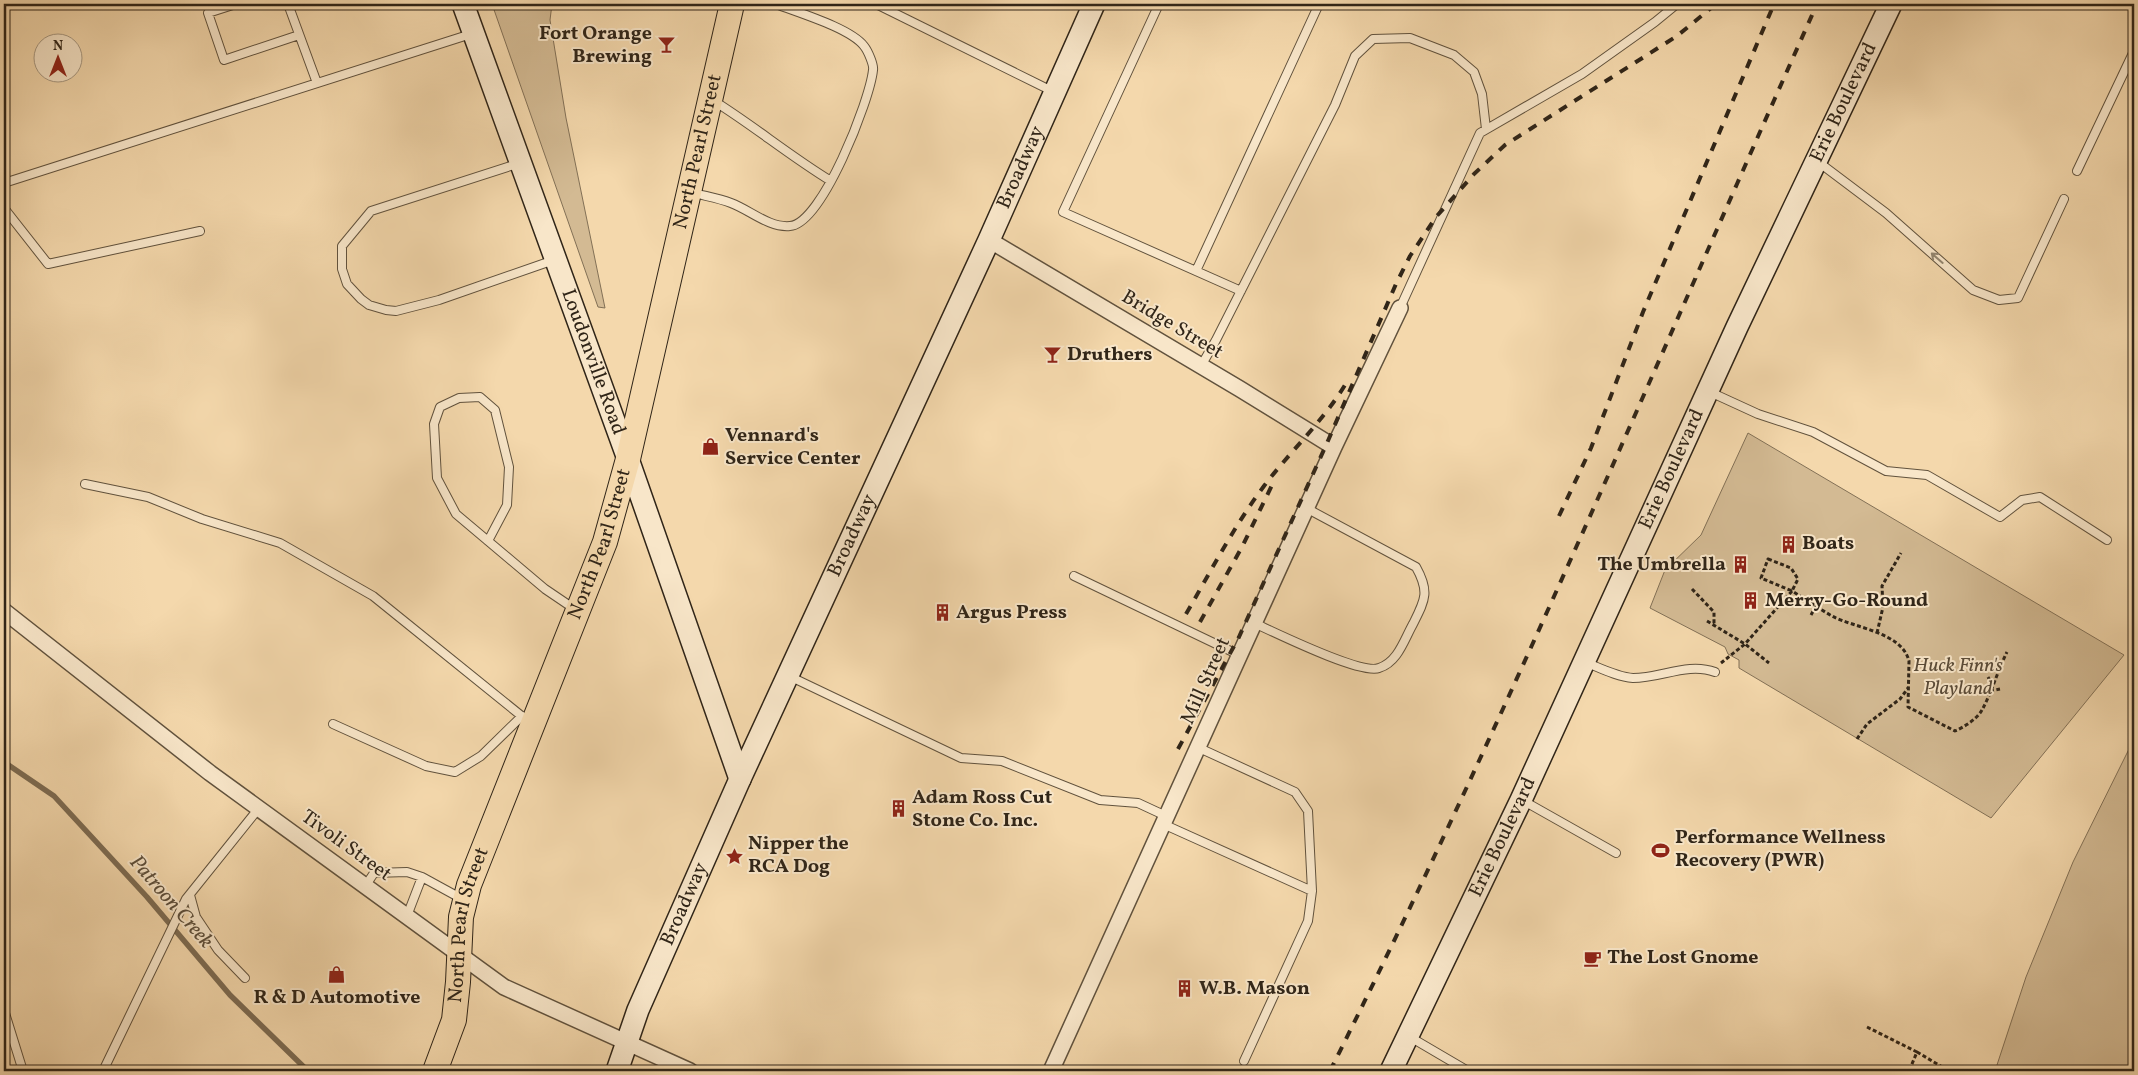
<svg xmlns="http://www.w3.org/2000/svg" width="2138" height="1075" viewBox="0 0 2138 1075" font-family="Vollkorn,serif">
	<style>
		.green { fill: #d3ba93; stroke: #827056 }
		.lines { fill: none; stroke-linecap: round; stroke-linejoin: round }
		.stream { stroke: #7d6c53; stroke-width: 5.5 }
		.lane-casing { stroke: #61523d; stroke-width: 10 }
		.street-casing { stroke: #61523d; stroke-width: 18 }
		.secondary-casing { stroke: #302518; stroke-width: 24 }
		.primary-casing { stroke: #302518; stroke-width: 26 }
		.path { stroke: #302518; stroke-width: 3; stroke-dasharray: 4 2.5; stroke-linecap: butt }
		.lane { stroke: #f8e6c9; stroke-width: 8 }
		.street { stroke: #f8e6c9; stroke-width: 15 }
		.secondary { stroke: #f8e6c9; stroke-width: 21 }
		.primary { stroke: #f4d8ac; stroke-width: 24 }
		.rail { stroke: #302518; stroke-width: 4; stroke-dasharray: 9 9; stroke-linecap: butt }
		.oneway { stroke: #948670 }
		.labels { text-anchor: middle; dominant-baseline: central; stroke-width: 4; stroke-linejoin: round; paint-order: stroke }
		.poi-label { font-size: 20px; font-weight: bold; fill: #302518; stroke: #f8e6c9; text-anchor: start }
		.street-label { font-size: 20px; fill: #302518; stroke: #f8e6c9 }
		.park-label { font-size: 20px; font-style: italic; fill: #594a37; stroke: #f8e6c9 }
		.water-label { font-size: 21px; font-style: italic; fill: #5d4e3a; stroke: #f8e6c9 }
	</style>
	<rect width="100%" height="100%" fill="#f4d8ac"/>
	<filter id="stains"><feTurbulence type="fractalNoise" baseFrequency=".004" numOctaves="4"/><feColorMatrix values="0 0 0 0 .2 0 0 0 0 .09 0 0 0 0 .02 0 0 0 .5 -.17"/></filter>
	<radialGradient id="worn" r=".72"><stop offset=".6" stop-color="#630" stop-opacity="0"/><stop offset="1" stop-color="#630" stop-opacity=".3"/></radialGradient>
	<path class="green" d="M 492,4 L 552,4 L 550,20 L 566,118 L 605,308 L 598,307 Z
		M 1748,433 L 2124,655 L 1991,818 L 1739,668 L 1739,660 L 1728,654 L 1725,647 L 1650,608 L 1665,570 L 1701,535 Z
		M 2134,739 L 2134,1071 L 1995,1071 L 2026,977 L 2073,862 Z"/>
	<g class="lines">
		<path class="stream" d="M 4,762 L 54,796 L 147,897 L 230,995 L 308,1071"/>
		<defs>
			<path id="lane" d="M 236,4 L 208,13 L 224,60 L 299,35
				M 288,4 L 317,83
				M 876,4 L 1054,92
				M 1159,4 L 1063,212 L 1241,291
				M 714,101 C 754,126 790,156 831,181
				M 1817,161 L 1886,213 L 1973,290 L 1999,300 L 2018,298 L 2064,199
				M 520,163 L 371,211 L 342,246 L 342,269 L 347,284 L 361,299 L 369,305 L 386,310 L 396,311 L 439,300 L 554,260
				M 2077,171 L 2134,51
				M 4,183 L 471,34
				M 690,192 C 704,196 718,198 731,203 C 750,210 769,228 790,226 C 822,224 870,100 873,70 C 874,65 868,51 864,46 C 850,28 799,13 776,4
				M 4,208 L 48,264 L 200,231
				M 1196,271 L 1319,4
				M 1400,308 L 1480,133 L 1582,74 L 1655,22 L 1677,4
				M 1201,366 L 1216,340 L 1335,105 L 1355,56 L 1373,39 L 1410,38 L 1454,55 L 1474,72 L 1482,94 L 1486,129
				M 1710,392 L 1758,414 L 1813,432 L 1886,471 L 1927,475 L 2000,517 L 2022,500 L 2040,497 L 2107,540
				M 85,484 L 148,497 L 202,519 L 280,543 L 373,596 L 529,722
				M 488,541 L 507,505 L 509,467 L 495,410 L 480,397 L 459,398 L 440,407 L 434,424 L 437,478 L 456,514 L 545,589 L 576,610
				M 1074,576 L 1239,655
				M 1254,623 C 1276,633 1361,675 1379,668 C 1398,662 1404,640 1413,624 C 1425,600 1430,592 1416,567 L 1306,508
				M 1585,662 C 1600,668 1617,677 1633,678 C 1661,678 1688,662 1715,672
				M 789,676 L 961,758 L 1002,761 L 1100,800 L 1138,803 L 1166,816
				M 333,724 L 426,766 L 455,772 L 481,756 L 522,716
				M 1197,747 L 1295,792 L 1308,811 L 1312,891 L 1308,921 L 1244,1061
				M 1522,800 L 1616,853
				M 1163,824 L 1312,891
				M 366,885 L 374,873 L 407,872 L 422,877 L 464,900
				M 190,895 L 196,917 L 218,950 L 245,978
				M 407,916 L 422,877
				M 4,1010 L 23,1071
				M 1410,1037 L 1468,1071
				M 103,1071 L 186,899 L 259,808"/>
			<path id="street" d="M 989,240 L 1240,389 L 1334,447
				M 4,611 L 210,773 L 504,987 L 690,1071
				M 1051,1071 L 1334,447 L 1400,308"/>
			<g id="secondary">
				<path id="s1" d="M 463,4 L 628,459 L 740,779"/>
				<path id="s2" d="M 617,1071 L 638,1010 L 740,779 L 989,240 L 1094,4"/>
				<path id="s3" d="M 1391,1071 L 1521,800 L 1737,327 L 1891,4"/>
			</g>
			<g id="primary">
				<path id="s4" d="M 435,1071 L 454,1020 L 458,982 L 461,917 L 469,885 L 605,542 L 628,459 L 732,4"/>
			</g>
		</defs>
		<use href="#lane" class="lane-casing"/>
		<use href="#street" class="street-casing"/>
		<use href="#secondary" class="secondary-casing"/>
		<use href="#primary" class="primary-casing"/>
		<path class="path" d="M 1768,559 L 1791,568 L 1798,579 L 1792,591 L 1761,578 Z
			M 1692,589 L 1714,612 L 1714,625
			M 1811,615 L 1816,606
			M 1707,621 L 1745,644 L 1769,663
			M 1877,633 L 1883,607 L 1882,586 L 1901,553
			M 1721,663 L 1745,644 L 1792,591 C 1805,599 1818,608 1832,616 C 1854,628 1902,632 1909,661 L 1908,707 L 1955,731 C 1964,727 1977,719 1982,710 C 1991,694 1998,670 2007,652
			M 1988,677 L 1992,684
			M 1990,691 L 2000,689
			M 1857,739 L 1867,724 L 1900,699 L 1908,688
			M 1867,1027 L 1917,1052 L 1909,1071
			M 1917,1052 L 1949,1071"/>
		<use href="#lane" class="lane"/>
		<use href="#street" class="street"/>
		<use href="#secondary" class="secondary"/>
		<use href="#primary" class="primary"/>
		<path class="rail" d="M 1559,516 L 1591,448 L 1643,312 L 1774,4
			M 1186,614 C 1211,571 1234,526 1264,486 C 1291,450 1327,418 1349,378
			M 1200,622 L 1242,547 L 1275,479
			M 1178,749 L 1239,637 L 1327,443 L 1396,284 L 1410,256 L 1436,217 L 1474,174 L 1505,145 L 1677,36 L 1716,4
			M 1330,1071 C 1505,722 1657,361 1817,4"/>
	</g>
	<defs><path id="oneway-shaft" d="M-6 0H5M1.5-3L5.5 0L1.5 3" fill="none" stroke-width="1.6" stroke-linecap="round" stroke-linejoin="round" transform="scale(1.25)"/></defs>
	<use class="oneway" href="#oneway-shaft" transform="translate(1937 258) rotate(-139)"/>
	<defs>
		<symbol id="bar-bare" viewBox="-9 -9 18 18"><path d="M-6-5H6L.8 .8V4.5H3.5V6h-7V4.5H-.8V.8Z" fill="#8f2418" stroke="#f8e6c9" stroke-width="2.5" paint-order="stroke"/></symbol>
		<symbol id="shop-bare" viewBox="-9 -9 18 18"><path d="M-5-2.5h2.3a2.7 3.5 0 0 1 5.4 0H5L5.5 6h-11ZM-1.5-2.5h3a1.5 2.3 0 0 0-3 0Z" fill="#8f2418" stroke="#f8e6c9" stroke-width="2.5" paint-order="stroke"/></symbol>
		<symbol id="building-bare" viewBox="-9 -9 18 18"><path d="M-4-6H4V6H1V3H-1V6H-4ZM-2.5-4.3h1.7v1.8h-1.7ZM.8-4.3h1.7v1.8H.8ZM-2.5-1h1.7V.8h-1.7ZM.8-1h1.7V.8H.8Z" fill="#8f2418" stroke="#f8e6c9" stroke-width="2.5" paint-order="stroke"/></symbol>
		<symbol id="stadium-bare" viewBox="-9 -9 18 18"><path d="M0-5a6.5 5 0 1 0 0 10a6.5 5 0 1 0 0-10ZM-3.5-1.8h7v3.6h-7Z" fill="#8f2418" stroke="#f8e6c9" stroke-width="2.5" paint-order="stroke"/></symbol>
		<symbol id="sight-bare" viewBox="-9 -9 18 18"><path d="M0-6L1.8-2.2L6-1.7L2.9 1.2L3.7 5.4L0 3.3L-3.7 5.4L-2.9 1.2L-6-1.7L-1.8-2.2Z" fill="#8f2418" stroke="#f8e6c9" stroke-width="2.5" paint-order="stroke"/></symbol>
		<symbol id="cafe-bare" viewBox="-9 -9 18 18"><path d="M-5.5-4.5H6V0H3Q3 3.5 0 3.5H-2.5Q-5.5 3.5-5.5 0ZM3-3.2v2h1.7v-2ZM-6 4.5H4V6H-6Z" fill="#8f2418" stroke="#f8e6c9" stroke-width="2.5" paint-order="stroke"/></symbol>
	</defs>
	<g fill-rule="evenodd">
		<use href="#bar-bare" x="654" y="32" width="25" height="25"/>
		<use href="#bar-bare" x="1040" y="342" width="25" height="25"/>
		<use href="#shop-bare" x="698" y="434" width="25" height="25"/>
		<use href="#building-bare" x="1776" y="532" width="25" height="25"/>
		<use href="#building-bare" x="1728" y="552" width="25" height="25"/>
		<use href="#building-bare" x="1738" y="588" width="25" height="25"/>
		<use href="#building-bare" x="930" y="600" width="25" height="25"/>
		<use href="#building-bare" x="886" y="796" width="25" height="25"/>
		<use href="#stadium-bare" x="1648" y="838" width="25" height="25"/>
		<use href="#sight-bare" x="722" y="844" width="25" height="25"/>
		<use href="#cafe-bare" x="1580" y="946" width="25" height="25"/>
		<use href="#shop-bare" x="324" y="962" width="25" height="25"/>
		<use href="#building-bare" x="1172" y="976" width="25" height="25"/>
	</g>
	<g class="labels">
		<g class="poi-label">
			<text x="652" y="34" text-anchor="end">Fort Orange<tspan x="652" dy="23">Brewing</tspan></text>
			<text x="1067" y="355">Druthers</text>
			<text x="725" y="436">Vennard's<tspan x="725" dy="23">Service Center</tspan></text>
			<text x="1802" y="544">Boats</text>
			<text x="1726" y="565" text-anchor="end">The Umbrella</text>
			<text x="1765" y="601">Merry-Go-Round</text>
			<text x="956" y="613">Argus Press</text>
			<text x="912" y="798">Adam Ross Cut<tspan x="912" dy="23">Stone Co. Inc.</tspan></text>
			<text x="1675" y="838">Performance Wellness<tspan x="1675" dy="23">Recovery (PWR)</tspan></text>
			<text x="748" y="844">Nipper the<tspan x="748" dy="23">RCA Dog</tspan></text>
			<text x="1607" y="958">The Lost Gnome</text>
			<text x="1199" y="989">W.B. Mason</text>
			<text x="337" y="998" text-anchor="middle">R &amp; D Automotive</text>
		</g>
		<g class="street-label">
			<text stroke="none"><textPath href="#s3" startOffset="1069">Erie Boulevard</textPath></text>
			<text stroke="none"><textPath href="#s4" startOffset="961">North Pearl Street</textPath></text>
			<text stroke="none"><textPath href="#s2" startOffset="990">Broadway</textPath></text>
			<text transform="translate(1172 325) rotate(31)">Bridge Street</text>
			<text stroke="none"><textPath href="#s1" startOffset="381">Loudonville Road</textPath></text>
			<text stroke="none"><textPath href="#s3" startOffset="664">Erie Boulevard</textPath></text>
			<text stroke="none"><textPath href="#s2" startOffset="585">Broadway</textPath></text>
			<text stroke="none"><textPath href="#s4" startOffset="556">North Pearl Street</textPath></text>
			<text transform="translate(1206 681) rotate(-66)">Mill Street</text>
			<text stroke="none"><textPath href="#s3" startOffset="259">Erie Boulevard</textPath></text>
			<text transform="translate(346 846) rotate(36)">Tivoli Street</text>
			<text stroke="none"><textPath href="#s2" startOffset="180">Broadway</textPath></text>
			<text stroke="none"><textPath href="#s4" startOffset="151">North Pearl Street</textPath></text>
		</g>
		<g class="park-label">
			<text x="1958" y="666">Huck Finn's<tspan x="1958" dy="23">Playland</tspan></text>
		</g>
		<g class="water-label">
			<text transform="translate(171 902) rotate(49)">Patroon Creek</text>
		</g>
	</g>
	<rect width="2138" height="1075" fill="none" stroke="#f4d8ac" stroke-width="20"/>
	<rect x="5" y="5" width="2128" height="1065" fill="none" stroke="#302518" stroke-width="2.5"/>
	<rect x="10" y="10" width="2118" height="1055" fill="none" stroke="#302518"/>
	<g transform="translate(58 58)"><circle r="24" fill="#f8e6c9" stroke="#a89982"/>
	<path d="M0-4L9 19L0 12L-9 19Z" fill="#8f2418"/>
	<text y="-8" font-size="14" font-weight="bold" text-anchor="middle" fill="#302518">N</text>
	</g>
	<rect width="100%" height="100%" filter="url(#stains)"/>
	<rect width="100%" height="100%" fill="url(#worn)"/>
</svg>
